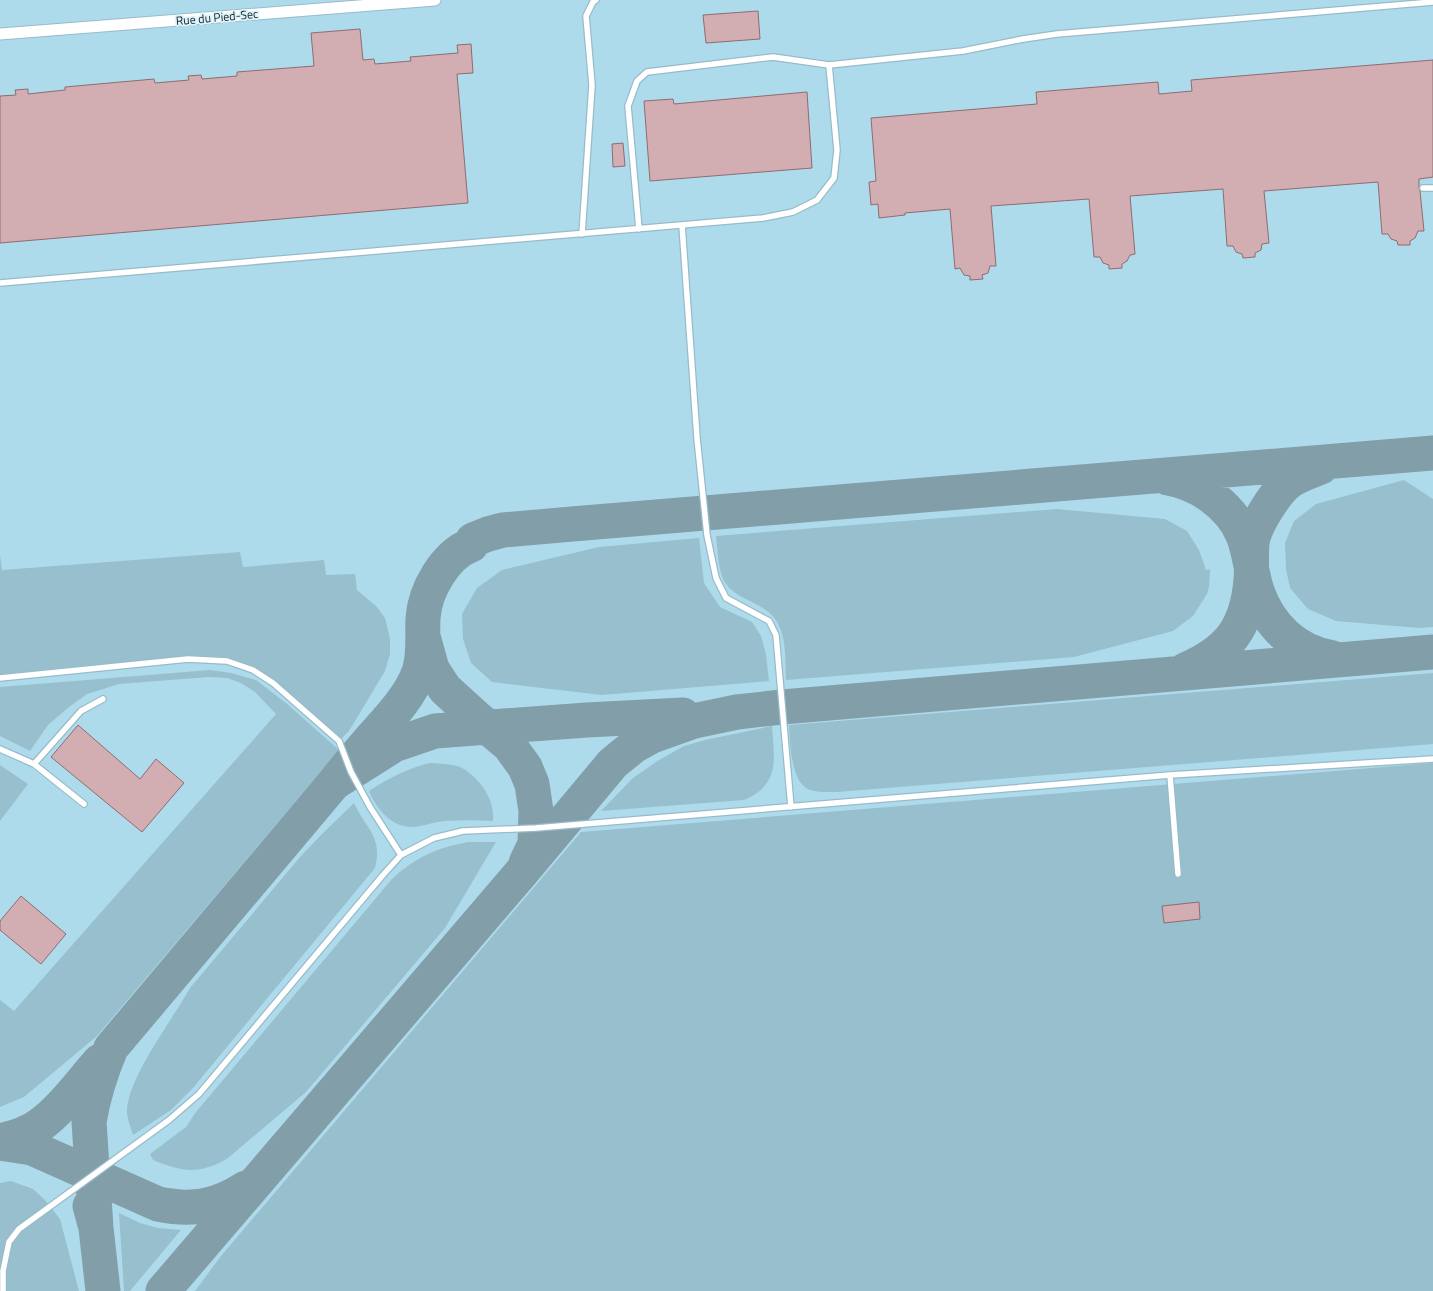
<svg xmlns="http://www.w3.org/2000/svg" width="1433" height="1291" viewBox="0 0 1433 1291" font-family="'Titillium Web',sans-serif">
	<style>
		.built { fill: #aedbec }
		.green { fill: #98bfcd }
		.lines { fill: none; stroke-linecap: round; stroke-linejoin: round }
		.taxiway { stroke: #829ea9; stroke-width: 35 }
		.building { fill: #d2adb2; stroke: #8e6c70 }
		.service-casing { stroke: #98bbc9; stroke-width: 8 }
		.minor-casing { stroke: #98bbc9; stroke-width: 13 }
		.service { stroke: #fff; stroke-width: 5.5 }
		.minor { stroke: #fff; stroke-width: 11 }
		.labels { text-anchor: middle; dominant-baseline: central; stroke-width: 3.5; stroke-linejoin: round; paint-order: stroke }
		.street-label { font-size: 12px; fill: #152328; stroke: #ddf3fb }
	</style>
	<rect width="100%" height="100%" fill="#c3e8f6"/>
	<path class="built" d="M 0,0 L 1433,0 L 1433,1291 L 0,1291 Z"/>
	<path class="green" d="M 1404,480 L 1433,499 L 1433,627 L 1419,628 L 1336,621 L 1308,609 L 1290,588 L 1286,569 L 1285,543 L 1294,521 L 1316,504 Z
		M 1057,509 L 1165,519 L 1187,531 L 1199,550 L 1206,570 L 1210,569 L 1209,587 L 1207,594 L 1193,616 L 1173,631 L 1074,657 L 786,680 C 785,662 787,639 777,622 C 766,602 739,602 726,584 C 718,573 718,550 716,536 Z
		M 699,538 L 704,583 L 720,607 L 752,622 L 761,636 L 766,654 L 769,681 L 602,695 L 492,682 L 471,663 L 463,639 L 462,614 L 477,588 L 502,570 L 599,547 Z
		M 240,552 L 243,567 L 324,560 L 326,575 L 355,574 L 357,590 L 377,607 L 385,618 L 390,638 L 390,654 L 385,671 L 349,731 L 339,741 L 273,683 L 253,670 L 227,661 L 188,659 L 0,678 L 0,555 L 2,570 Z
		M 210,670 L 231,673 L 256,680 L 286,703 L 339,750 L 97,1036 L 24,1097 L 0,1107 L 0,1000 L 14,1011 L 276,714 L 255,692 L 241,683 L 227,678 L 209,677 L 119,684 L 87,694 L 69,707 L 48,725 L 30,751 L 0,736 L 0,687 Z
		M 1433,673 L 1433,744 L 837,792 C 827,792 815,793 806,788 C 791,778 790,742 789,725 Z
		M 772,726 C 774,759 781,784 744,800 L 601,811 L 633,778 L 659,760 L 684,746 L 705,740 Z
		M 430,763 C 441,764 454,763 464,769 C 481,780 495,800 493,821 C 477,820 460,820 444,821 C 434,822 424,826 414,827 C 392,828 377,810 369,791 C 389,778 408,768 430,763 Z
		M 1433,763 L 1433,1291 L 195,1291 L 221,1256 L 581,832 Z
		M 0,765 L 28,784 L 0,821 Z
		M 354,803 C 366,829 383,836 375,868 L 193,1088 L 171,1110 L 133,1135 C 131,1129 128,1121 127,1114 C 125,1081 173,1019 190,988 L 300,857 L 320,836 Z
		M 468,842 L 496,842 L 445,928 L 306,1092 L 228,1158 C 200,1175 182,1172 153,1160 L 150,1154 L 186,1127 L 196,1112 L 392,879 C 416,857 436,848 468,842 Z
		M 11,1181 L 33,1189 L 45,1200 L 60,1219 L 79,1291 L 0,1291 L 0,1183 Z
		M 119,1213 L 140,1223 L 158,1228 L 181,1230 L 130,1291 L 124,1291 Z"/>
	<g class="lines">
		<path class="taxiway" d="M 1168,478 C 1199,483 1231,506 1243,535 C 1250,553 1251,572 1257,591 C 1269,626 1296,652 1333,658
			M 424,640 L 432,669 L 445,689 L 478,719 L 509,745 L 525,767 L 532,784 L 536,811 L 535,844 L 526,863
			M 1185,670 C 1229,651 1247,628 1251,580 C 1252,568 1251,555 1252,543 C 1254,526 1276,491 1290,481 C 1299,475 1311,471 1321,467
			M 334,783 C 345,769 357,755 369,741 C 387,720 409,699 419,672 C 425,654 422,636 423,618 C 425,590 445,555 471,545 L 473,540 L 488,534 L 503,530 L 572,524 L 1433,453
			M 0,1141 C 14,1138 29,1133 40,1125 C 63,1108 81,1082 100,1061
			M 0,1143 L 32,1148 L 158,1204 C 192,1211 217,1207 246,1188
			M 90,1206 L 96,1228 L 103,1291
			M 96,1228 L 89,1122 C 93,1097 101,1072 111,1048 L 334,783 L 394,745 L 435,731 L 587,720 L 683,715
			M 163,1291 L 521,873 L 613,763 L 634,746 L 652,736 L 694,721 L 737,712 L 782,707 L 1433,652"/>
	</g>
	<path class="building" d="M 758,11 L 760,39 L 706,43 L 703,15 Z
		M 360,29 L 363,60 L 374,59 L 375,64 L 411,61 L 410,57 L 458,53 L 457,45 L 471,44 L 473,73 L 457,74 L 468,203 L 0,243 L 0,96 L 16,95 L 15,90 L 28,89 L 28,94 L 65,90 L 65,87 L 154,79 L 155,83 L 189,80 L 188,76 L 201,75 L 202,79 L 237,76 L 237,72 L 314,66 L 311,33 Z
		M 1433,60 L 1433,177 L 1419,179 L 1419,188 L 1420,191 L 1424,231 L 1418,231 L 1415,238 L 1410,241 L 1410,245 L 1398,245 L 1397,241 L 1391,239 L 1388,234 L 1382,234 L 1378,182 L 1264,191 L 1269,243 L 1262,244 L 1261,250 L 1255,253 L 1255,257 L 1243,258 L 1242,254 L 1236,252 L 1233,246 L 1227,246 L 1223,189 L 1130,196 L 1135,254 L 1130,255 L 1127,261 L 1122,264 L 1122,268 L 1109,269 L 1109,265 L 1103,263 L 1100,257 L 1094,257 L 1089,199 L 991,206 L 996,266 L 990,266 L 988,273 L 982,275 L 983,279 L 970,280 L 970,276 L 964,275 L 960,268 L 955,269 L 950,209 L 905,213 L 905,215 L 879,218 L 878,204 L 871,205 L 869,182 L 876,181 L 871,118 L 1037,104 L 1036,92 L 1158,82 L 1159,94 L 1192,91 L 1191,80 Z
		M 807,92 L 812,168 L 650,181 L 644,101 L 673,99 L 674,104 Z
		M 623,143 L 625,166 L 613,167 L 612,144 Z
		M 78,725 L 140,779 L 156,759 L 184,783 L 142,832 L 51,757 Z
		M 21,896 L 66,934 L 41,964 L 0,930 L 0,921 Z
		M 1199,902 L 1200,919 L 1164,923 L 1162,906 Z"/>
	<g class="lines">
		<defs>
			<path id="service" d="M 1423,188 L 1433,188
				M 682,225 L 697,438 L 707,535 L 716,578 L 726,598 L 769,621 L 776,635 L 791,807
				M 639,229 L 628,106 L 637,81 L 647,72 L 773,57 L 829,65
				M 582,234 L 592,85 L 586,16 L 593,2 L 596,0
				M 0,283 L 763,218 L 793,212 L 817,200 L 834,178 L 837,150 L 829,65 L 963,51 L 1023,39 L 1057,34 L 1433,2
				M 0,678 L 188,659 L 227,661 L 253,670 L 273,683 L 339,741 L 351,772 L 370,807 L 401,855
				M 0,749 L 34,764 L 84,804
				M 34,764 L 81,711 L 103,699
				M 1170,775 L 1178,874
				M 3,1291 L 3,1271 L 9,1242 L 19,1229 L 169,1120 L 199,1094 L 383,875 L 401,855 L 434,838 L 463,831 L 536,828 L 1170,775 L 1433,759"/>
			<path id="minor" d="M 0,34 L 435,0"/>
		</defs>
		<use href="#service" class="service-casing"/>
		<use href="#minor" class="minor-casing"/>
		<use href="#service" class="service"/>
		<use href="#minor" class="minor"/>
	</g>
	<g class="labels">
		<g class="street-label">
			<text transform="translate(217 17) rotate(-5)">Rue du Pied-Sec</text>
		</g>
	</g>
</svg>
